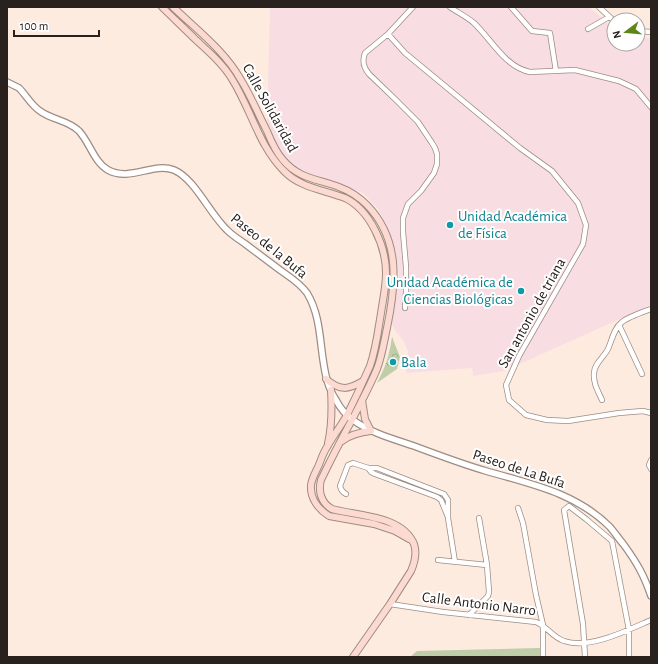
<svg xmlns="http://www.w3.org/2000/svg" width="658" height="664" viewBox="0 0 658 664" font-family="'Alegreya Sans',sans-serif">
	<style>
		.education { fill: #f8dde2 }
		.park { fill: url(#park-crowns) }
		.garden { fill: #bfcea9 }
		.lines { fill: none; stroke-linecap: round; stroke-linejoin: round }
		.minor-casing { stroke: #9e8c82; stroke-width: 6 }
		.tertiary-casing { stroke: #9e8c82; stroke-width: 8 }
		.secondary-casing { stroke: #9e8c82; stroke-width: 8 }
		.minor { stroke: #fff; stroke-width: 4.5 }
		.tertiary { stroke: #fff; stroke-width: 5.5 }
		.secondary { stroke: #fcdad1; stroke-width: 6 }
		.culture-dot { fill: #0f9aa8; stroke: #fff; stroke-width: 1.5 }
		.labels { text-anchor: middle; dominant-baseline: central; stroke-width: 4; stroke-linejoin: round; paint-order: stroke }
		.street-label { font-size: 15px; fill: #28211d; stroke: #fff }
		.culture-label { font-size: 15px; fill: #0d838f; stroke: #fff; text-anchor: start }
	</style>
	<defs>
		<pattern id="park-crowns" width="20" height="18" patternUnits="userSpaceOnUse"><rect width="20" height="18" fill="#bfcea9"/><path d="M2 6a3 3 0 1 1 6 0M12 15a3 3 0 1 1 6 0" fill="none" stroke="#a4b191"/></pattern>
	</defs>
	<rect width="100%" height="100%" fill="#feebe0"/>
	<path class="education" d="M 270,7 L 589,7 L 614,29 L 614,44 L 638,44 L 638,37 L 651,38 L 651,305 L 504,371 L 473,376 L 472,368 L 406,373 L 408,363 L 408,351 L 403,340 L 396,332 L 391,322 L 399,274 L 396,253 L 389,230 L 378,209 L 363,193 L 340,184 L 317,177 L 302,171 L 287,160 L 277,146 L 267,125 Z"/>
	<path class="park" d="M 392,337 L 400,357 L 397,369 L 377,383 C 386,366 389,356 392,337 Z"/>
	<path class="garden" d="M 540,648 L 540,657 L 410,657 L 417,651 Z"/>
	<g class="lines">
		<defs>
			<path id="minor" d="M 450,7 C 457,12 467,17 474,23 C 491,39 505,67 530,72 L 575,70 L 619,81 L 636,89 L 651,107
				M 511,7 L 532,31 L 550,33 L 556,71
				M 599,7 L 614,21
				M 588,29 L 609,17
				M 638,31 L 651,32
				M 388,34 L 405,53 L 520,148 L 552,171 L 578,203 L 586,225 L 583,244 L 519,356 L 506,385 L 509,400 L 526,415 L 547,420 L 568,421 L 619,413 L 643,411 L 651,413
				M 405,308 L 406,292 L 406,267 L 403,232 L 403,218 L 408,204 L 421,191 L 434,173 L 437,164 L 437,154 L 435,148 L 432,143 L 418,122 L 395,99 L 369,74 C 363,67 362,61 365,53 L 388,34 L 413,7
				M 619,325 L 642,374
				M 602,400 C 598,391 593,383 594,373 C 594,364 604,357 608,349 C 612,340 614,328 622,322 C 628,317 643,312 651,309
				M 651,460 L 649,465 L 651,469
				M 368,468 L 371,472 L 375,474 L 437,497 L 441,500 L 448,517
				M 346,494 C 342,492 341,490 340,486 L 348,465 L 353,463 L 368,468 L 377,468 L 444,494 L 448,500 L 448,518 L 455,562
				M 518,508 L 523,523 L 536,595 L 543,625 L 543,657
				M 438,560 L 487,565
				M 390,604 L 443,612 L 536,622 C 548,627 552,637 564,641 C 589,650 628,630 651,620
				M 469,615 L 488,596 L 489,592 L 487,565 L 479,518
				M 585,657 L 583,624 L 564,510 L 569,506 L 586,519 L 612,541 L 629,630 L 629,657"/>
			<path id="tertiary" d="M 7,82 C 11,84 15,86 19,88 C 26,95 31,105 40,111 C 52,120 68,120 79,131 C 90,143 94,162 108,170 C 130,182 153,162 174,170 C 195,179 209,213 227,230 C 232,235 238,239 244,243 C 256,252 268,261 280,270 C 290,277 300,283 307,293 C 323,319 319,352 327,380 C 329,387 332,394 336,400 C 340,408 346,415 353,420 C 371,433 393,439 414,446 C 438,455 462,464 486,471 C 531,484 576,493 610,527 C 615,533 619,539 624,545 C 637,563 644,575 651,596"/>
			<path id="secondary" d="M 162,7 C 173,18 185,29 196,40 C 209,52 223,64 232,79 C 251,109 259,147 285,172 C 301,188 325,190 345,198 C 370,210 386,246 386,273 C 386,286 383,300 381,313 C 378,331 376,349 370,366 C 363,382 355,399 347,415 C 341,426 333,436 327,447 C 323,453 321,460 318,467 C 315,473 312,478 311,485 C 310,498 318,509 329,516 L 374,524 L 395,531 L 409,539
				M 173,7 C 197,30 225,51 241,80 C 251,96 258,114 267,131 C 271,141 276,152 283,160 C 299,179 318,179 339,187 C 350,191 359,197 367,205 C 401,240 396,285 387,328 C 384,342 382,356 377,369 C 370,386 361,402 353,418 C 342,438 331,459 321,480 C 318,491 321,503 332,509 C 357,516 402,515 414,544 C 417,553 415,562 411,571 L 390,604 L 353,657
				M 326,379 C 340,391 348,390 363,381
				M 342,441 C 350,435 361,432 371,431 L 365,419 L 362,400
				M 328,443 C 332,426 332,408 331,390"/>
		</defs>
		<use href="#minor" class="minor-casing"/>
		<use href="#tertiary" class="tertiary-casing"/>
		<use href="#secondary" class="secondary-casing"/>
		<use href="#minor" class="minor"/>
		<use href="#tertiary" class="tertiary"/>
		<use href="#secondary" class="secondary"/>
	</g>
	<g class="culture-dot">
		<circle cx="450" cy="225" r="4"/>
		<circle cx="521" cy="291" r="4"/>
		<circle cx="393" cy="362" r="4"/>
	</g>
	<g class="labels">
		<g class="street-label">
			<text transform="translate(270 108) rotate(61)">Calle Solidaridad</text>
			<text transform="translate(269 246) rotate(39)">Paseo de la Bufa</text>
			<text transform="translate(532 313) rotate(-61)">San antonio de triana</text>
			<text transform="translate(519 469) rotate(18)">Paseo de La Bufa</text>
			<text transform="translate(479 604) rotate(7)">Calle Antonio Narro</text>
		</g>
		<g class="culture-label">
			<text x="458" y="216">Unidad Académica<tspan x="458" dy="17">de Física</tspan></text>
			<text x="513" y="282" text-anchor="end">Unidad Académica de<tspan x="513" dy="17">Ciencias Biológicas</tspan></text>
			<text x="401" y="362">Bala</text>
		</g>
	</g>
	<rect width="658" height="664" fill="none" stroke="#28211d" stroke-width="16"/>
	<g transform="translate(626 32) rotate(254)"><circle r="19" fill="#ffffff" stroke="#a9a6a5"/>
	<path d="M0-3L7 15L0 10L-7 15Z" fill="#5c8714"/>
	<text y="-6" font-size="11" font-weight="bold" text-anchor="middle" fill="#28211d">N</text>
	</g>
	<path d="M14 30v6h85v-6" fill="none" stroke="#28211d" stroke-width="2"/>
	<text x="20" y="30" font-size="12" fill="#28211d" stroke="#ffffff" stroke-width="3" paint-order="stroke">100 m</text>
</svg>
